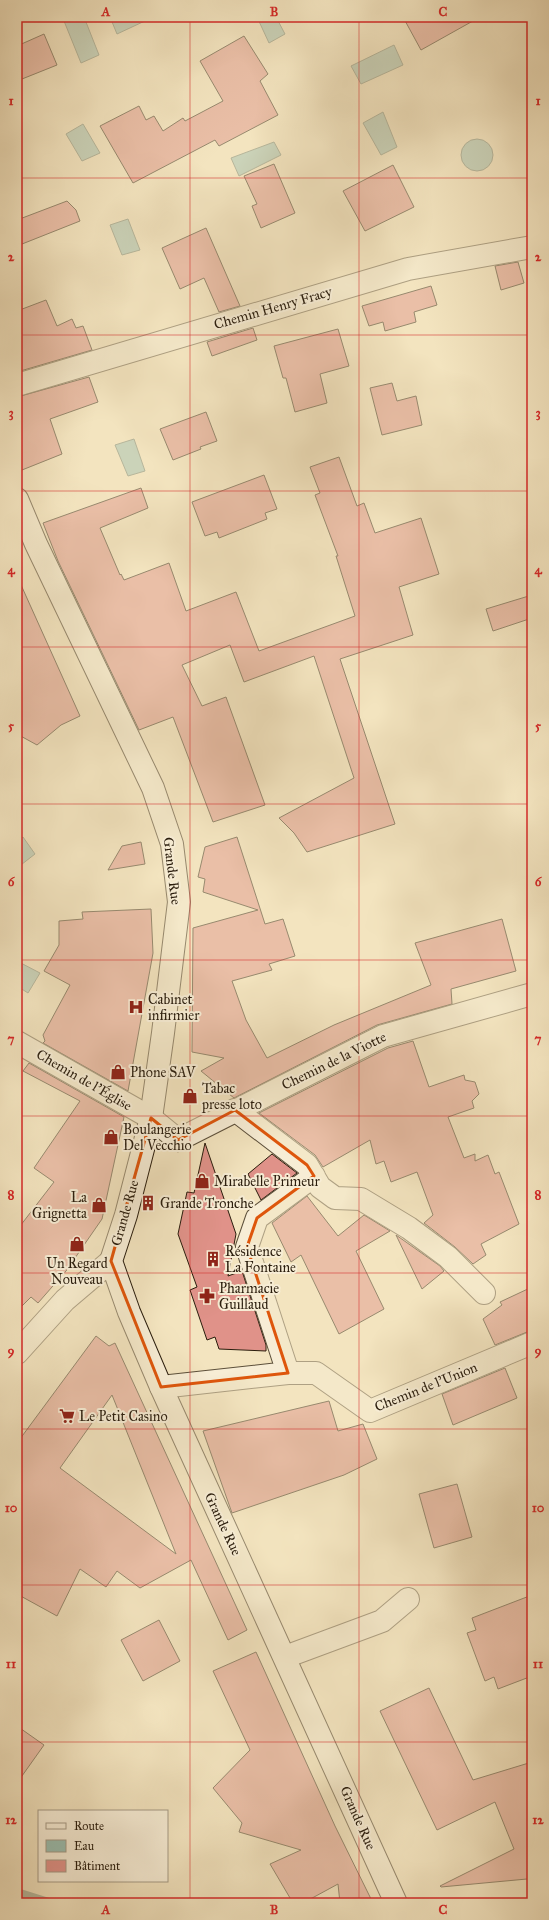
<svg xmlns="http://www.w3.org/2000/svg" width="549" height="1920" viewBox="0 0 549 1920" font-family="'IM FELL Great Primer',serif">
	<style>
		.water { fill: #9bbfb1; stroke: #6e7e6f }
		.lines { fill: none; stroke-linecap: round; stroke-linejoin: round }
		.stream { stroke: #6e7e6f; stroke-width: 8 }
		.building { fill: #e09289; stroke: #2a1d0d; fill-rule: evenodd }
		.street-casing { stroke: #5c4f3a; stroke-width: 24 }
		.secondary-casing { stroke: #2a1d0d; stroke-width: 24 }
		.street { stroke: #f7edd5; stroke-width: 22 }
		.secondary { stroke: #f7edd5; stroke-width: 22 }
		.marked { fill: none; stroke: #de560c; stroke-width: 3; stroke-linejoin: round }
		.grid { fill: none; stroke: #d62828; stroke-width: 1; stroke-opacity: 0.55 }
		.labels { text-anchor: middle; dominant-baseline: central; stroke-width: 4; stroke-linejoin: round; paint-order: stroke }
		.street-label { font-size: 14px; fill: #2a1d0d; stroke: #f7edd5 }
		.poi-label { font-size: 14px; fill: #2a1d0d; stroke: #f7edd5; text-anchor: start }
		.neatline { fill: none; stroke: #d62828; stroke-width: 1.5 }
		.grid-label { font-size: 13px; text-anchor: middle; font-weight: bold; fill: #d62828 }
	</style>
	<rect width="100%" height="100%" fill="#f3e4bf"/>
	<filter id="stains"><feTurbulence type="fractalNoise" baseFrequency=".005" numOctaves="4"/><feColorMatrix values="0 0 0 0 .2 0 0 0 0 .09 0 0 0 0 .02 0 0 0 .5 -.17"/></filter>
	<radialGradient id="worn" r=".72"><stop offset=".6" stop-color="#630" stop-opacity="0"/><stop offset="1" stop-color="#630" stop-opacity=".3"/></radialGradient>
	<path class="water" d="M 78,17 L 84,17 L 99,55 L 81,63 L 64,21 Z
		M 110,17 L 146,17 L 147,20 L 117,34 Z
		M 257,17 L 276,17 L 285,34 L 269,43 Z
		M 394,45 L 403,65 L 361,84 L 351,66 Z
		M 383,112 L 397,147 L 381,155 L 363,123 Z
		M 83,124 L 100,153 L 82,161 L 66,134 Z
		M461 155a16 16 0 1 1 32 0a16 16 0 1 1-32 0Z
		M 274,142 L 281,155 L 239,176 L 231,158 Z
		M 128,219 L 140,250 L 122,255 L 110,225 Z
		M 134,439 L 145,471 L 128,476 L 115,445 Z
		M 23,837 L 35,854 L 17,868 L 17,841 Z
		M 17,961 L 40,973 L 28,993 L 17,986 Z"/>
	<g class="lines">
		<path class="stream" d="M 17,1892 L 52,1903"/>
	</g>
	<path class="building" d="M 403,17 L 480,17 L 421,50 Z
		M 44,34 L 57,65 L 17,81 L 17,46 Z
		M 244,36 L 268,74 L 260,81 L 278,115 L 219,146 L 215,140 L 133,183 L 100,126 L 139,106 L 146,120 L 154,116 L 163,131 L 183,118 L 185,121 L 223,101 L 200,61 Z
		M 274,164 L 295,213 L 261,228 L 252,206 L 257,204 L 244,176 Z
		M 393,165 L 414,207 L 365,231 L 343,191 Z
		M 67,201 L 76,210 L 80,221 L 17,246 L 17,220 Z
		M 206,228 L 240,306 L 219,312 L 204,278 L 180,289 L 162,248 Z
		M 518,262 L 524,283 L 501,290 L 495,266 Z
		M 431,286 L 437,305 L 414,312 L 416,322 L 385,331 L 383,322 L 369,326 L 362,306 Z
		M 46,300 L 57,326 L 72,319 L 76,328 L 83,326 L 92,350 L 17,372 L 17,311 Z
		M 253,328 L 257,340 L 212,356 L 207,342 Z
		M 338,329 L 349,366 L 320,374 L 327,403 L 295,412 L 286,378 L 283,378 L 274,346 Z
		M 89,377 L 98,402 L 50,419 L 62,454 L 22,470 L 17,457 L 17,397 Z
		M 392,383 L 397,401 L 416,396 L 422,425 L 382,435 L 370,388 Z
		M 206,412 L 217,441 L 200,447 L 201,449 L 173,460 L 160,429 Z
		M 339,457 L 357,506 L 364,503 L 375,533 L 421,518 L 439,574 L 399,587 L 413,635 L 340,659 L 395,824 L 307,852 L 294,833 L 279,818 L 354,778 L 314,656 L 244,682 L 230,645 L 182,665 L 202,706 L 226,697 L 265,805 L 213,822 L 173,717 L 139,730 L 58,561 L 43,523 L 141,488 L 148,508 L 100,528 L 120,575 L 121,574 L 124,580 L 169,563 L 186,611 L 236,592 L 259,651 L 355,616 L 336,556 L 338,556 L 315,495 L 320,493 L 310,467 Z
		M 264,475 L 277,509 L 265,513 L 267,519 L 219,538 L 217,532 L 205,536 L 192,502 Z
		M 17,576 L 80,716 L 61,725 L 37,745 L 17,734 Z
		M 532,595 L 532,618 L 493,631 L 486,609 Z
		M 237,837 L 265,924 L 283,919 L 295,956 L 269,964 L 272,970 L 232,981 L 246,1020 L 267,1058 L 334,1025 L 431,985 L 415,943 L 502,919 L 516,971 L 451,989 L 452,1004 L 377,1025 L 234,1098 L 201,1071 L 224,1058 L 192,1052 L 193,928 L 258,910 L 203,892 L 205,879 L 198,877 L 205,847 Z
		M 141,842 L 145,864 L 108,870 L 122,846 Z
		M 151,909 L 153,953 L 128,1091 L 43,1043 L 45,1041 L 43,1035 L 70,985 L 44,971 L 59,945 L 59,921 L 83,919 L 82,912 Z
		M 413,1041 L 429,1087 L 464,1075 L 465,1080 L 475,1082 L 479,1094 L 472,1101 L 474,1108 L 448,1117 L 464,1158 L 475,1154 L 475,1161 L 488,1155 L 495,1174 L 499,1172 L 519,1224 L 481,1244 L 486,1255 L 473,1264 L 455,1247 L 424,1223 L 433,1215 L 417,1172 L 391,1182 L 384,1161 L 376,1164 L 370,1140 L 323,1167 L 315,1155 L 259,1113 L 388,1048 Z
		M 29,1063 L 124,1117 L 102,1219 L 66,1271 L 38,1303 L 31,1297 L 17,1311 L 17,1230 L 54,1182 L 34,1168 L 80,1101 L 23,1071 Z
		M 205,1143 L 236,1234 L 228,1276 L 242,1271 L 266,1345 L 266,1351 L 219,1349 L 215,1337 L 207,1340 L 190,1290 L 197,1287 L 178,1234 L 187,1192 L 194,1193 Z
		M 272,1154 L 297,1173 L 261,1200 L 248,1174 Z
		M 307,1196 L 338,1236 L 364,1215 L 390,1231 L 356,1251 L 384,1309 L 339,1334 L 301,1255 L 291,1262 L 272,1223 Z
		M 396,1235 L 440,1266 L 444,1271 L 422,1289 Z
		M 532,1287 L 532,1330 L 495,1345 L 483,1319 L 502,1305 L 500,1302 Z
		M 96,1336 L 109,1346 L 115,1343 L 247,1630 L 228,1640 L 191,1560 L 140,1588 L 117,1571 L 106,1587 L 80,1569 L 57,1616 L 17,1594 L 17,1443 ZM 112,1395 L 147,1482 L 176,1554 L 60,1468 Z
		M 505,1368 L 517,1398 L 453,1425 L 442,1394 Z
		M 329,1401 L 338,1431 L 363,1424 L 377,1459 L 344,1475 L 232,1513 L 203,1431 Z
		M 457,1484 L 472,1537 L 434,1548 L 419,1494 Z
		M 532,1595 L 532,1676 L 498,1689 L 494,1677 L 485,1681 L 467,1633 L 476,1630 L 472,1618 Z
		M 159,1620 L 180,1661 L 143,1681 L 121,1640 Z
		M 256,1652 L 335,1826 L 373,1903 L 340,1903 L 338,1884 L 303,1903 L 293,1903 L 270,1864 L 301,1850 L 239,1832 L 242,1823 L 213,1788 L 250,1750 L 213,1671 Z
		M 429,1688 L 473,1780 L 532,1762 L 532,1890 L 527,1879 L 441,1887 L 440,1886 L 514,1849 L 495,1802 L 437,1830 L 380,1711 Z
		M 17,1726 L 44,1745 L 17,1783 Z"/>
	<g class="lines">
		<defs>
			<path id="street" d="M 17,385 L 408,269 L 532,247
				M 17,1042 L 151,1118 L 178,1140 L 383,1036 L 532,994
				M 235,1110 L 307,1165 L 320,1187 L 335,1198 L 361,1199 L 409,1228 L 448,1257 L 484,1293
				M 17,1353 L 65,1300 L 111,1261
				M 288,1373 L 247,1247 L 257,1218 L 314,1176
				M 161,1387 L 288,1373 L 316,1373 L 370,1411 L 532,1343
				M 285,1657 L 382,1621 L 408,1599"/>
			<path id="secondary" d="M 17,499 L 36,544 L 153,788 L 172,844 L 179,902 L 163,1033 L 151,1118 L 126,1215 L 111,1261 L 129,1312 L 161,1387 L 396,1903"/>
		</defs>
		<use href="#street" class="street-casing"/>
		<use href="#secondary" class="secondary-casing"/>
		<use href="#street" class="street"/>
		<use href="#secondary" class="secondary"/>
	</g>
	<path d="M0 0H549V1920H0ZM 235,1110 L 307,1165 L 314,1176 L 257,1218 L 247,1247 L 288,1373 L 161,1387 L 111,1261 L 151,1118 L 178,1140 Z" fill="#f3e4bf" fill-opacity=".55" fill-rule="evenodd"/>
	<path class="marked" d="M 235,1110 L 307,1165 L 314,1176 L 257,1218 L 247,1247 L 288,1373 L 161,1387 L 111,1261 L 151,1118 L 178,1140 Z"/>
	<path class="grid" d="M 190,17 L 190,1903M 359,17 L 359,1903M 17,178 L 532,178M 17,335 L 532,335M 17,491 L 532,491M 17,647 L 532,647M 17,804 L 532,804M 17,960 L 532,960M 17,1116 L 532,1116M 17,1273 L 532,1273M 17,1429 L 532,1429M 17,1585 L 532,1585M 17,1742 L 532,1742"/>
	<defs>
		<symbol id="hospital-bare" viewBox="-9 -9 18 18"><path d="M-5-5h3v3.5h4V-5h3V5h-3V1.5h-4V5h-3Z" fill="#8f2418" stroke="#f7edd5" stroke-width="2.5" paint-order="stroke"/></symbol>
		<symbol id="shop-bare" viewBox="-9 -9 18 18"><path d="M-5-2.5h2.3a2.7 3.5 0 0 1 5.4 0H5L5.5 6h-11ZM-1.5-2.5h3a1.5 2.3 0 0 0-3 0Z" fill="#8f2418" stroke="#f7edd5" stroke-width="2.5" paint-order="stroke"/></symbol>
		<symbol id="building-bare" viewBox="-9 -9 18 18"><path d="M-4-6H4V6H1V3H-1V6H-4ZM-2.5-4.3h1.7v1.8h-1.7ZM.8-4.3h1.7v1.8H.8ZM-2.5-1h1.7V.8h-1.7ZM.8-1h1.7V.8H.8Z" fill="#8f2418" stroke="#f7edd5" stroke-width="2.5" paint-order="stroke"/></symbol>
		<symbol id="pharmacy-bare" viewBox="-9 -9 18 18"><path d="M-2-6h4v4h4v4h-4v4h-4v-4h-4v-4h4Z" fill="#8f2418" stroke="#f7edd5" stroke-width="2.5" paint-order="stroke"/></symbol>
		<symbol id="supermarket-bare" viewBox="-9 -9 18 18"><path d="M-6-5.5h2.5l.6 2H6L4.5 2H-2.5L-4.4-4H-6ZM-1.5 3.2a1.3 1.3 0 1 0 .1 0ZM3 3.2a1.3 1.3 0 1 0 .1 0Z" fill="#8f2418" stroke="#f7edd5" stroke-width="2.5" paint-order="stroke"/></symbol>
	</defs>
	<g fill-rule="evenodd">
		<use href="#hospital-bare" x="125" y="996" width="22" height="22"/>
		<use href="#shop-bare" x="107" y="1061" width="22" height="22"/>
		<use href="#shop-bare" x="179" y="1085" width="22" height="22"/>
		<use href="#shop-bare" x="100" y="1126" width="22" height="22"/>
		<use href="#shop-bare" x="191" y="1170" width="22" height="22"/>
		<use href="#building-bare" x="137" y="1192" width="22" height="22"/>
		<use href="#shop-bare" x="88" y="1194" width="22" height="22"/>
		<use href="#shop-bare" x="66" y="1233" width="22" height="22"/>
		<use href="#building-bare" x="202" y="1248" width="22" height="22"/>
		<use href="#pharmacy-bare" x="196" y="1285" width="22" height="22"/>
		<use href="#supermarket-bare" x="56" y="1405" width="22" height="22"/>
	</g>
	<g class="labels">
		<g class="street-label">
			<text transform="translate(273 308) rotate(-16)">Chemin Henry Fracy</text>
			<text transform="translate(172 871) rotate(83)">Grande Rue</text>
			<text transform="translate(334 1061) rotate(-26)">Chemin de la Viotte</text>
			<text transform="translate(84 1080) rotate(30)">Chemin de l'Église</text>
			<text transform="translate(125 1213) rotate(-74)">Grande Rue</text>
			<text transform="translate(426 1387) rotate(-22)">Chemin de l'Union</text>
			<text transform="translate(223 1524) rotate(65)">Grande Rue</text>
			<text transform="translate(358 1818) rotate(66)">Grande Rue</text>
		</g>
		<g class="poi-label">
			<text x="148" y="999">Cabinet<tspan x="148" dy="16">infirmier</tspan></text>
			<text x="130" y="1072">Phone SAV</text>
			<text x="202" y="1088">Tabac<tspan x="202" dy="16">presse loto</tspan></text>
			<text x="123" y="1129">Boulangerie<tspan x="123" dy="16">Del Vecchio</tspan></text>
			<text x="214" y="1181">Mirabelle Primeur</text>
			<text x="87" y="1197" text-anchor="end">La<tspan x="87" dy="16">Grignetta</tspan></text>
			<text x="160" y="1203">Grande Tronche</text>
			<text x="225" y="1251">Résidence<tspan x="225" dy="16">La Fontaine</tspan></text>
			<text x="77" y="1263" text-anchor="middle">Un Regard<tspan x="77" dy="16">Nouveau</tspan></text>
			<text x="219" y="1288">Pharmacie<tspan x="219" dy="16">Guillaud</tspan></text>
			<text x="79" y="1416">Le Petit Casino</text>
		</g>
	</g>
	<rect width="549" height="1920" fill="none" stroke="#f3e4bf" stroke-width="44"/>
	<rect x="38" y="1810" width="130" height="72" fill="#f7edd5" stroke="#a59a85"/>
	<rect x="46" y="1823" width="20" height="6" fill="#f7edd5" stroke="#a59a85"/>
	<text x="74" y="1830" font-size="12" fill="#2a1d0d">Route</text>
	<rect x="46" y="1840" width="20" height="12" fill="#9bbfb1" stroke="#a59a85"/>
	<text x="74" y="1850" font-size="12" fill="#2a1d0d">Eau</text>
	<rect x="46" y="1860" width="20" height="12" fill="#e09289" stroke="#a59a85"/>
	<text x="74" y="1870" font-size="12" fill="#2a1d0d">Bâtiment</text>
	<rect x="22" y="22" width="505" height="1876" class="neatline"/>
	<g class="grid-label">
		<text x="106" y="16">A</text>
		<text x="274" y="16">B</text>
		<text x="443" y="16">C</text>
		<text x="11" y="105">1</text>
		<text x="538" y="105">1</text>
		<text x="11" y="261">2</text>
		<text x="538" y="261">2</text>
		<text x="11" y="417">3</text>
		<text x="538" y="417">3</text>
		<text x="11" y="574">4</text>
		<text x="538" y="574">4</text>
		<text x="11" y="730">5</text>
		<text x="538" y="730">5</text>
		<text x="11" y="886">6</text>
		<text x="538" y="886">6</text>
		<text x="11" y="1043">7</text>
		<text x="538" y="1043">7</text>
		<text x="11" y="1199">8</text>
		<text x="538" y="1199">8</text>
		<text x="11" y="1355">9</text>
		<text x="538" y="1355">9</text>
		<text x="11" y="1512">10</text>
		<text x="538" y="1512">10</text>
		<text x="11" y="1668">11</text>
		<text x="538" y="1668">11</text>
		<text x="11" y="1824">12</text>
		<text x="538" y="1824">12</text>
		<text x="106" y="1914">A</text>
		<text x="274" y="1914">B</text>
		<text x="443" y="1914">C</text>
	</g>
	<rect width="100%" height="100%" filter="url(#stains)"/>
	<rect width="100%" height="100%" fill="url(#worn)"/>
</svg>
